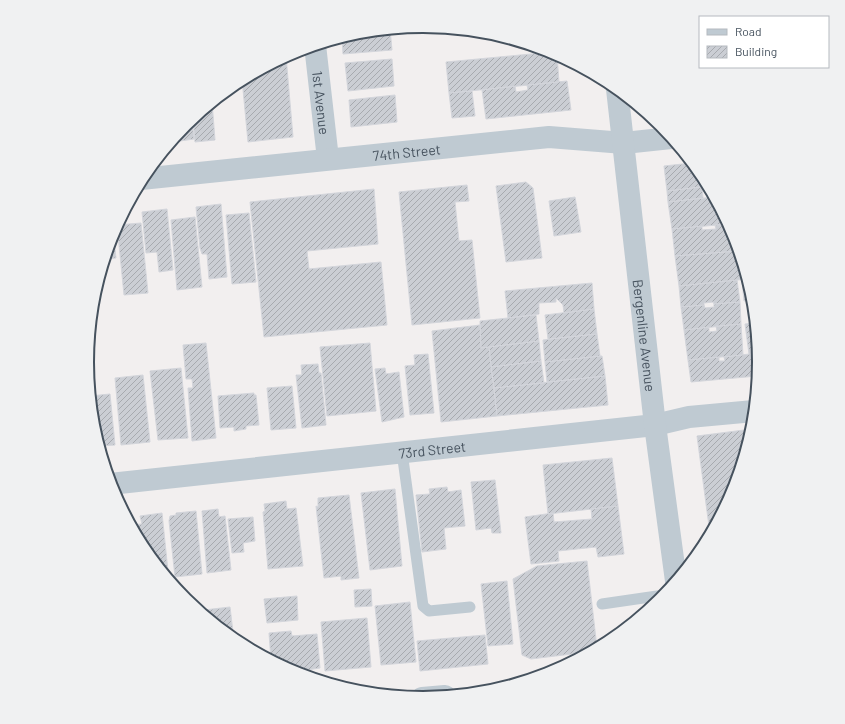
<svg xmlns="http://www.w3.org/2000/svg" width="845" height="724" viewBox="0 0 845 724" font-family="Barlow,sans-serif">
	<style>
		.building { fill: url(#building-hatch); stroke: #d3d5db }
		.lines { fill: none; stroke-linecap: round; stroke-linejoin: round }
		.service { stroke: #bfcad2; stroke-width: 11 }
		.minor { stroke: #bfcad2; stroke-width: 22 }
		.tertiary { stroke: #bfcad2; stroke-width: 22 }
		.labels { text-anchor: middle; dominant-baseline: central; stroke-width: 4; stroke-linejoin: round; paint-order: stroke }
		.street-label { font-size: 14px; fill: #46525e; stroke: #fff }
		.rim { fill: none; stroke: #46525e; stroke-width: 2 }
	</style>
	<defs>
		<pattern id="building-hatch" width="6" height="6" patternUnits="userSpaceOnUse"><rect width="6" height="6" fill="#cbced4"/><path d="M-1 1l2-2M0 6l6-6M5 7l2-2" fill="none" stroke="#a7aaaf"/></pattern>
	</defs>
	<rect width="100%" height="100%" fill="#f2efef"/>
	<path class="building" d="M 390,29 L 392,50 L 343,54 L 342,37 L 357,32 Z
		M 552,52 L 557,55 L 559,82 L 449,93 L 446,62 Z
		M 286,56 L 293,137 L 248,142 L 242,79 Z
		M 392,59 L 394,86 L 348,91 L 345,63 Z
		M 567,81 L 571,110 L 486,119 L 482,90 L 515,86 L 516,92 L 528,90 L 527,85 Z
		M 472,91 L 475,116 L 452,118 L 449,93 Z
		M 395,95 L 397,122 L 351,127 L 349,100 Z
		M 212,102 L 215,140 L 195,142 L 193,118 Z
		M 192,119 L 194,139 L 173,142 L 173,139 L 185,124 Z
		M 692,163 L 708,186 L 667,191 L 664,166 Z
		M 526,182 L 533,188 L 542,258 L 506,262 L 496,186 Z
		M 467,185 L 469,201 L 455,202 L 459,241 L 472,240 L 480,318 L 412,325 L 399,192 Z
		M 702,187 L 703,198 L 668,202 L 667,191 Z
		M 374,189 L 378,244 L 307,251 L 309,269 L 381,262 L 387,325 L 264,337 L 250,202 Z
		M 575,197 L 581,232 L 554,236 L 549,201 Z
		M 714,197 L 728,224 L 672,229 L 668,202 Z
		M 221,204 L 227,277 L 209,279 L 207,254 L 202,254 L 200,248 L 196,207 Z
		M 167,209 L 173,270 L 159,272 L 157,252 L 146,253 L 142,212 Z
		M 249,213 L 256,282 L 232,284 L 226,215 Z
		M 195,217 L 202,287 L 177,290 L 171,220 Z
		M 141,223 L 148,293 L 124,295 L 117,225 Z
		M 728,224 L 738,251 L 675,256 L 672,229 L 702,226 L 702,230 L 716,229 L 715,225 Z
		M 113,231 L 116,258 L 104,259 L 112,233 Z
		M 738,251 L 747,279 L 679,286 L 675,256 Z
		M 747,279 L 752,300 L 744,301 L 742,280 Z
		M 737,280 L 740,302 L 714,304 L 713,302 L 704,303 L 704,305 L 681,307 L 679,286 Z
		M 592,283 L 594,309 L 564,313 L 563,305 L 556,298 L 556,302 L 539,303 L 539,314 L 508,318 L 505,291 Z
		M 740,302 L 741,324 L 684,330 L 681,307 L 704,305 L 705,308 L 714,307 L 714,304 Z
		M 594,309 L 597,334 L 548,339 L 545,315 Z
		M 536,315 L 539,341 L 481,348 L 480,321 Z
		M 755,323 L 758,353 L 749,354 L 745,324 Z
		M 741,324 L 743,355 L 688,360 L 684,330 L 709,327 L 709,332 L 717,331 L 716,326 Z
		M 480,325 L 481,348 L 489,347 L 497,416 L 441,422 L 432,331 Z
		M 597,334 L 600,356 L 545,362 L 543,340 Z
		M 539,341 L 541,361 L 491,367 L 489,347 Z
		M 206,343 L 216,438 L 192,441 L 188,388 L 193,388 L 192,379 L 186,379 L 183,345 Z
		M 370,343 L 376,411 L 327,416 L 320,347 Z
		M 758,353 L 757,376 L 691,382 L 688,360 L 719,357 L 719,361 L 725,361 L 724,357 Z
		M 428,354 L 434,413 L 410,415 L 405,366 L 415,365 L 414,355 Z
		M 602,356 L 605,376 L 547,382 L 545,362 Z
		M 541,361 L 544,383 L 494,388 L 491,367 Z
		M 318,364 L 319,373 L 321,373 L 326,425 L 302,428 L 296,375 L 302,375 L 301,365 Z
		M 181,368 L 188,438 L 158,440 L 150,371 Z
		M 385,368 L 386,374 L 399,372 L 404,417 L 382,422 L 375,369 Z
		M 143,375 L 150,442 L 121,445 L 115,378 Z
		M 605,376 L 608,405 L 497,416 L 494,388 Z
		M 292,386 L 296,428 L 271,430 L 267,388 Z
		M 254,393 L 254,395 L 256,395 L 259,425 L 246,426 L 246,429 L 234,431 L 234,427 L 220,428 L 218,396 Z
		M 110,394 L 115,445 L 99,446 L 93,427 L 90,396 Z
		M 752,429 L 733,491 L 710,534 L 697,436 Z
		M 612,458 L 618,506 L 548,514 L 543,465 Z
		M 495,480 L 501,533 L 492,533 L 491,528 L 476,530 L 471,482 Z
		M 447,487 L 448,492 L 461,490 L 465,526 L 444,528 L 446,549 L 422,552 L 416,495 L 430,494 L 429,489 Z
		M 395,489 L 402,566 L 370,570 L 361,493 Z
		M 349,495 L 359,578 L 341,580 L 341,576 L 324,578 L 316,506 L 318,507 L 318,498 Z
		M 286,501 L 287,509 L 296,508 L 303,566 L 268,569 L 263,512 L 265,511 L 264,504 Z
		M 618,506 L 624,554 L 598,557 L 596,547 L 558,551 L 559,561 L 531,564 L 525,517 L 553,513 L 554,522 L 592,519 L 591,509 Z
		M 218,509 L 219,517 L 225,516 L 231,570 L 207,573 L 202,511 Z
		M 196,511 L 202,574 L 175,577 L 169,521 L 170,516 L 176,515 L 176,513 Z
		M 162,513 L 169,581 L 143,548 L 131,525 L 142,524 L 140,516 Z
		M 253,517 L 255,541 L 243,543 L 244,552 L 232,553 L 228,519 Z
		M 587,561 L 597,648 L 588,652 L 531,659 L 522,655 L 513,579 L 537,566 Z
		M 507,581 L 513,644 L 488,646 L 481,584 Z
		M 371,589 L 372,606 L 355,607 L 354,590 Z
		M 297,596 L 298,620 L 267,623 L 264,599 Z
		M 410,602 L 416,662 L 381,665 L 375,606 Z
		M 230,607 L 233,632 L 226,633 L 205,616 L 204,610 Z
		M 367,618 L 371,667 L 325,671 L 321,622 Z
		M 291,631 L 292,636 L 317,634 L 320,668 L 294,672 L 271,660 L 269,633 Z
		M 485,635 L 488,664 L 420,671 L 417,641 Z"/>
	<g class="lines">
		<path class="service" d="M 402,452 L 423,606 L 429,611 L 470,607
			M 602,604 L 664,595"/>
		<g class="minor">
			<path id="s1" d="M 315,45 L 328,159"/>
			<path id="s2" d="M 141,179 L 549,137 L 624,143 L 671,138"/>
			<path id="s3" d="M 110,484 L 655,425 L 689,417 L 754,411"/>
			<path d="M 422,698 L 445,696"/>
		</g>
		<path class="tertiary" id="s4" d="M 617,89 L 655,425 L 676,581"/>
	</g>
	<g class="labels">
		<g class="street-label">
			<text stroke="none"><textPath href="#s1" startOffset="58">1st Avenue</textPath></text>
			<text stroke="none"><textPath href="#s2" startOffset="267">74th Street</textPath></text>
			<text stroke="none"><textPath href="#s4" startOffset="248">Bergenline Avenue</textPath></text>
			<text stroke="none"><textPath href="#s3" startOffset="324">73rd Street</textPath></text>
		</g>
	</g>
	<path d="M0 0H845V724H0ZM94 362a329 329 0 1 1 658 0a329 329 0 1 1-658 0Z" fill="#f0f1f2" fill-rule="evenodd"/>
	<path class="rim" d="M94 362a329 329 0 1 1 658 0a329 329 0 1 1-658 0Z"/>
	<rect x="699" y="16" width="130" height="52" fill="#ffffff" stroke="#b5babf"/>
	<rect x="707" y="29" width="20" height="6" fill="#bfcad2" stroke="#b5babf"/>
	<text x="735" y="36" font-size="12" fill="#46525e">Road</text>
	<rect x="707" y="46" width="20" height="12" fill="url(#building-hatch)" stroke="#b5babf"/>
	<text x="735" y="56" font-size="12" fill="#46525e">Building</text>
</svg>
